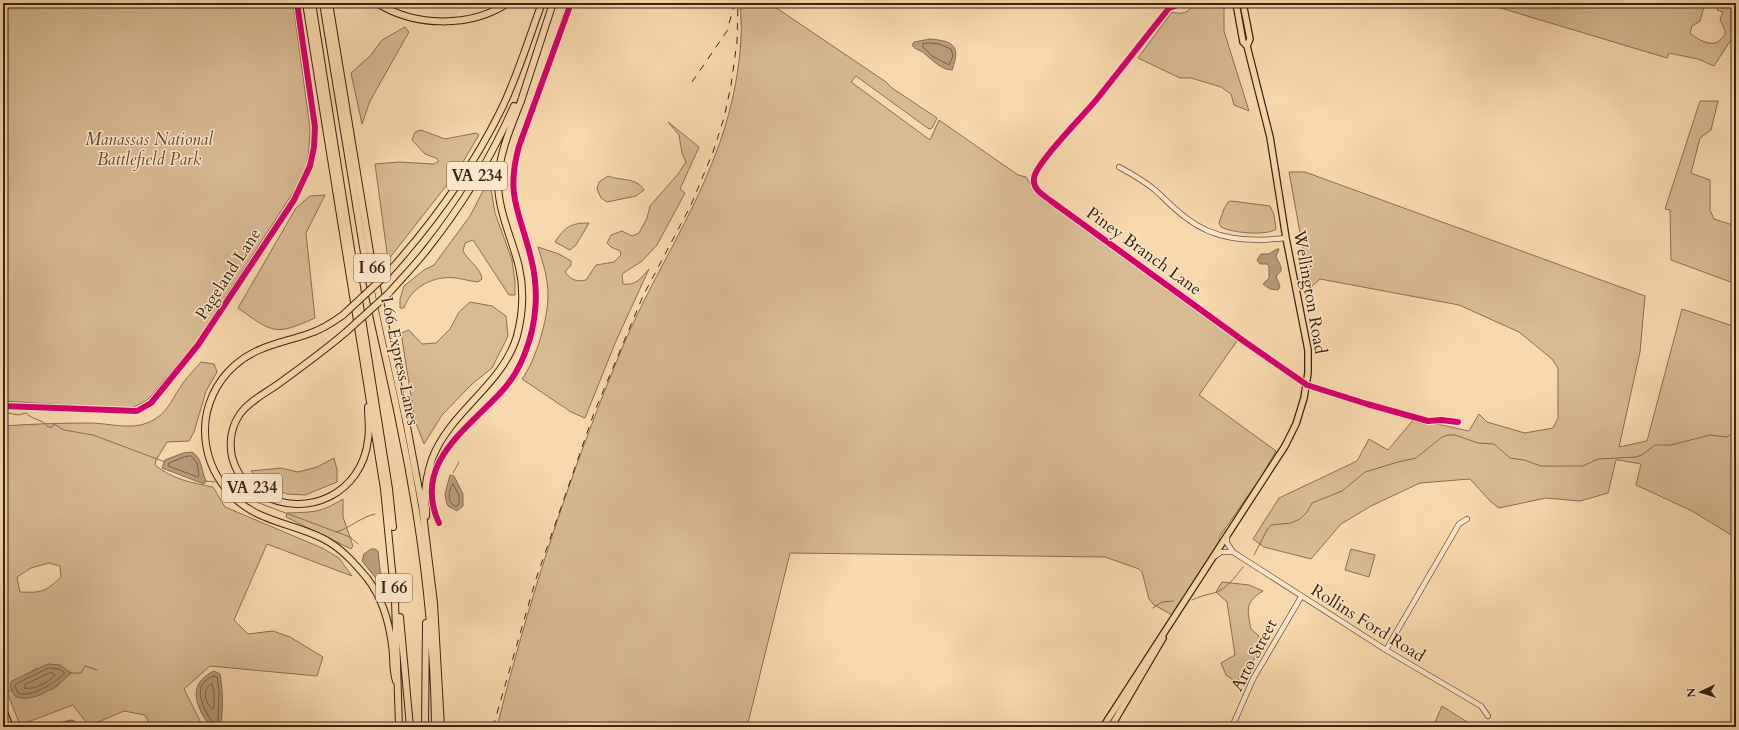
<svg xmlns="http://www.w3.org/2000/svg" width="1739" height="730" viewBox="0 0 1739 730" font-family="Cardo,serif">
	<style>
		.green { fill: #d8ba93; stroke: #8a6e52; fill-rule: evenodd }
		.water { fill: #b89b78; stroke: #866b4f }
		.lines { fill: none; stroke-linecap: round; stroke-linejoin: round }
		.shore { stroke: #7a5f45; stroke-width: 1 }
		.stream { stroke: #866b4f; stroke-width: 1 }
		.minor-casing { stroke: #6a5039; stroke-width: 6 }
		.major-casing { stroke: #3b2312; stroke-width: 8 }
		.highway-casing { stroke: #3b2312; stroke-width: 8 }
		.minor { stroke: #fae6ca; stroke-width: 4.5 }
		.major { stroke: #f8d9ad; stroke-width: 5.5 }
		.highway { stroke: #f8d9ad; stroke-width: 6 }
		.rail { stroke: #3b2312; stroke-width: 1; stroke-dasharray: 7 7; stroke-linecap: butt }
		.highway-bridge-casing { stroke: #3b2312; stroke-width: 8; stroke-linecap: butt }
		.highway-bridge { stroke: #f8d9ad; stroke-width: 6 }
		.cycleway-casing { stroke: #fae6ca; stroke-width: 8 }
		.cycleway { stroke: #d6006c; stroke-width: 6 }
		.labels { text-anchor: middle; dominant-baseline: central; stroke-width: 3; stroke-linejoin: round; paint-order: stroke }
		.shield { fill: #fae6ca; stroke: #745e49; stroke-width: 1 }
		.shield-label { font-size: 16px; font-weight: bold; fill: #3b2312 }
		.park-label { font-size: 17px; font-style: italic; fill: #624932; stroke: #fae6ca }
		.street-label { font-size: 17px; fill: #3b2312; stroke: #fae6ca }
	</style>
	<rect width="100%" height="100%" fill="#f8d9ad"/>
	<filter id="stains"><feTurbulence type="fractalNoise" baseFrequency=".005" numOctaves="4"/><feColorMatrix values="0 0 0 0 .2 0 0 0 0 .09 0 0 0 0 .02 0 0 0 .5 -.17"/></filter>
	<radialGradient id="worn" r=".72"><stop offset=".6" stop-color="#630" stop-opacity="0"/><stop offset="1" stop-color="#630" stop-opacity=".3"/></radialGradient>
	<path class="green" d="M 3,3 L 293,3 L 310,128 L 309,148 L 307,167 L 298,185 L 196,342 L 152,395 L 146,401 L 130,409 L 3,401 Z
		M 741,3 L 769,3 L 886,82 L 892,88 L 937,118 L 932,128 L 929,129 L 856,76 L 851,82 L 930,140 L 939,120 L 1018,175 L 1026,177 L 1038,196 L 1224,329 L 1237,341 L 1199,395 L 1276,451 L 1261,477 L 1222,533 L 1219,538 L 1220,541 L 1172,615 L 1153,604 L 1149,599 L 1142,572 L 1139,569 L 1105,557 L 790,553 L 747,727 L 497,727 C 530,595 573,464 626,339 C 653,277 690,221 714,158 C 729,121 739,78 741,38 C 742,26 740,15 741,3 Z
		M 1191,3 L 1224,3 L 1224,31 L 1249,111 L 1234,105 L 1231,94 L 1221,87 L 1191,78 L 1180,78 L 1138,58 L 1172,12 C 1179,14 1186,14 1191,8 Z
		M 1484,3 L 1705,3 L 1700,21 L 1692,26 L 1690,33 C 1697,39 1713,49 1721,39 C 1723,37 1726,34 1725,31 C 1724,27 1721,23 1720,19 L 1723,12 L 1717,10 L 1720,3 L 1736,3 L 1736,32 L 1714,66 L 1698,59 L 1669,53 L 1667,58 Z
		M 405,27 L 409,32 L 370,101 L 362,124 L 351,73 L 371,55 L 382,40 Z
		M 1700,101 L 1718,101 L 1711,130 L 1700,138 L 1691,173 L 1710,180 L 1710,210 L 1714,219 L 1736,226 L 1736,284 L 1671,260 L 1670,210 L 1665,209 Z
		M 668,122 L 699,147 L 680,189 L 685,193 L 657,245 L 642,261 L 622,274 L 623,284 C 636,286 641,278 649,269 L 616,341 L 585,418 L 571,412 L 522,379 C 536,360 548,319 548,295 C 548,278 543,263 538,247 L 559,254 L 571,261 L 571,265 L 565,272 C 571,280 576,282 586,280 L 596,265 L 614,262 L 621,255 L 620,251 L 611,247 L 607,243 L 611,235 L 622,231 L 632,236 L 639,233 L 647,218 L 650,206 L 678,174 L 686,162 L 682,153 L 679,135 Z
		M 421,130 L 445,139 L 476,133 L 479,135 L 457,172 L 388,260 L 375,164 L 399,162 L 434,164 L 439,161 L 436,158 L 425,154 L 412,140 L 415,132 Z
		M 1289,172 L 1305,172 L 1645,296 L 1640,352 L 1619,447 L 1647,441 L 1682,309 L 1736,327 L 1736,538 L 1692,511 L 1636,485 L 1641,464 L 1619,460 L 1616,460 L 1608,493 L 1580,501 L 1546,498 L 1499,508 L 1490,501 L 1470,479 L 1420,483 L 1371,506 L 1341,524 L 1311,559 L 1264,547 L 1253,539 L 1279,498 L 1357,461 L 1369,439 L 1388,450 L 1414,419 L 1469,431 L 1479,414 L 1487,422 L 1525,433 L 1553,428 L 1558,418 L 1558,368 L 1552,359 L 1519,332 L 1459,305 L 1320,279 L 1310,288 Z
		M 608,176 C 621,181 636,177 644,190 L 636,196 L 607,202 L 601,198 L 597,189 L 599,182 Z
		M 487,187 L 491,189 L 495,213 L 512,260 L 515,282 L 515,295 L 509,295 L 473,240 L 465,243 L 463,251 C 468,261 481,268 482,279 L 478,282 C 470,281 463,279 456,278 C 434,275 411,287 404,308 L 400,308 L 400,299 L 404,286 L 424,270 L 434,265 L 470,216 L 483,191 Z
		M 325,195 L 306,233 L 315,318 C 275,336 273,333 238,308 L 296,208 L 310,196 Z
		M 1231,201 L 1270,206 L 1274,215 L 1276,229 C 1267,236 1231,233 1221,227 L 1219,223 L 1224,209 L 1228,202 Z
		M 589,223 L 576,245 L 570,250 L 555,242 C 565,227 570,223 589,223 Z
		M 470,302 L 492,306 L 506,316 L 508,336 L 492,368 L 472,384 L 442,415 L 424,444 L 415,421 L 401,333 L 409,330 L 422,344 L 436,343 L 450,329 L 459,312 Z
		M 201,362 L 214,364 L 217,372 L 206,391 L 194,432 L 189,441 L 167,442 L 156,460 L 155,465 C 172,479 192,483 213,487 L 225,507 L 322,548 L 339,558 L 352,576 L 267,544 L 234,620 L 248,634 L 273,631 L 290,637 L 323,657 L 317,676 L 210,666 L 184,689 L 203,727 L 151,727 L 145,715 L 124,711 L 89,726 L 73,705 L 20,725 L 3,682 L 3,426 C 32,424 60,423 89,423 C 111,423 135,432 155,419 C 169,411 174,395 183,383 C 188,376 195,369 201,362 ZM 49,563 L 60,566 L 61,577 C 45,592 42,593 20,592 L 17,577 L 31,568 ZM 37,668 L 63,680 L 54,689 L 14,694 L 13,690 L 29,673 Z
		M 334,458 L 337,470 L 337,482 L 305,495 L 287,494 L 261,484 L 251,471 L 281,468 L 298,472 L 317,467 Z
		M 343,499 L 343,517 L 353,546 L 351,549 L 286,517 L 287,513 C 314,512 320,513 343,499 Z
		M 1351,549 L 1375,555 L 1369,577 L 1345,570 Z
		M 1222,582 L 1249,585 L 1263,591 C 1245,602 1247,609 1251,629 C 1253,631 1256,633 1258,635 C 1267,647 1245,674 1236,682 L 1226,675 L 1221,663 L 1235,655 L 1227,602 L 1216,592 Z
		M 1442,706 L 1475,727 L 1433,727 Z"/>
	<path class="water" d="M 930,39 C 954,41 961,46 952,70 C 942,70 932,60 925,54 C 921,50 915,50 912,45 L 914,42 Z
		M 1277,249 L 1279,249 L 1276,256 C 1279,265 1286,269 1276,276 L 1280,287 L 1278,290 L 1270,289 L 1263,284 L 1269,278 L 1269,266 L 1267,264 L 1260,264 L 1257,260 L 1261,254 L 1269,254 Z
		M 192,452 C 203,459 201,471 206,481 L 204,484 L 162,468 L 165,460 L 183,453 Z
		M 450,475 L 454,476 L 463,494 L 463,506 L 457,511 L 448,506 L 446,501 L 445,494 Z
		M 371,549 L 375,549 L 378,551 L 381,578 L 379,582 L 362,561 L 364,554 Z
		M 48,664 L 60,665 L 71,673 C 59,685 33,705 15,696 L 10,687 L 12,681 Z
		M 214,671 L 220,674 C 223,691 223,706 221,723 L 217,727 L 210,727 C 197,707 185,685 214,671 Z
		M 71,720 L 75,721 L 78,727 L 47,727 L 50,725 Z"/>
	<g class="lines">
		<path class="shore" d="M 930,43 L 939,44 L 951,49 L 953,56 L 949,65 L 932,56 L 923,47 L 923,44 Z
			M 191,456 L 197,463 L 199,475 L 198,477 L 168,466 L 169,463 L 184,457 Z
			M 453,484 L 459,495 L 459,504 L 456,507 L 451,503 C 448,498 449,489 453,484 Z
			M 49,668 L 59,669 L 64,672 L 64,674 C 56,682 30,699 18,693 L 15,686 L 16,684 Z
			M 49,673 L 53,673 L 55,675 C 48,683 34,690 24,688 L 25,685 Z
			M 214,676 L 217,677 L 219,691 L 218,721 L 214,724 C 210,720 208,715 205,710 C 199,696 196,682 214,676 Z
			M 212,684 L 214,692 L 214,708 L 212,709 C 205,702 201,689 212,684 Z"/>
		<path class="stream" d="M 3,412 L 18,415 L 26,413 C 34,421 43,419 48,427 L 52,427 L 54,424 L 64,430 L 93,435 L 165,462
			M 453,473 L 459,462
			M 223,480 L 227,480 L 244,495 L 259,503 L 350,537 L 358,544
			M 205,481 L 215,482
			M 336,532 C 350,528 361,517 375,514
			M 1254,555 L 1267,530 L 1271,525 L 1291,523 L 1300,519 L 1307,512 L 1312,503 L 1342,491 L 1365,472 L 1398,462 L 1416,458 L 1442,437 L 1448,435 L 1455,435 L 1478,443 L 1494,444 L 1510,458 L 1524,460 L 1541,466 L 1583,466 L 1598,459 L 1636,457 L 1642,455 L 1655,445 L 1671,445 L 1710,435 L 1727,437 L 1736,431
			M 1192,600 C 1200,596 1206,595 1214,593 C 1227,589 1235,577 1243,567
			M 1153,608 L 1162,602 L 1173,601
			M 71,673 L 81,673 L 85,666 L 97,670
			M 3,695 L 13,689"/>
		<defs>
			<path id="minor" d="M 1181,4 L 1169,8 C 1145,38 1121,69 1097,99 C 1085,114 1036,163 1034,178 C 1032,189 1043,195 1051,201 L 1245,342 L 1307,385 L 1367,404 L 1428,421 L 1441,420 L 1458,422
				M 1119,167 C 1132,174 1144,181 1155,190 C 1165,199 1174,209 1185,217 C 1215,241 1249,242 1286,238
				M 3,406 L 137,411 L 151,403 L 198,345 L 294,200 L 310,166 L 314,147 L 315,127 L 297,3
				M 439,523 C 411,463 469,428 503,390 C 513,379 520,366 525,353 C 537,323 539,289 531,258 C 520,212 505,196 519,146 L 571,3
				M 1227,536 L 1227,543 L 1233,552 L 1386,650 L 1481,706 L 1488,716
				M 1214,557 L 1221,552 L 1233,552
				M 1386,650 L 1459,524 L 1467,519
				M 1232,727 L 1253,679 L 1301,597"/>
			<path id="major" d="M 1243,3 L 1250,39 L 1247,46
				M 3,709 L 10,727
				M 1103,727 L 1285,446 L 1296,424 L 1304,398 L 1308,373 L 1308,350 L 1286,238 L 1270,137 L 1247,46 L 1243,42 L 1236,3
				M 1111,727 L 1163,638"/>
			<path id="highway" d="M 306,3 L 384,489 L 395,601 L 399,727
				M 312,3 L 389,489 L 393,527
				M 323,3 L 365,259 C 375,315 389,369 400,425 C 421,524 434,625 435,727
				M 329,3 L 372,264 L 406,421 L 422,506 L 434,603 L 441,727
				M 377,3 C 415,27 470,28 508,3
				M 390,3 L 401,3
				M 387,274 C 430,226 470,172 499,114 C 517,79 528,40 542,3
				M 389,293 C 402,278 417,263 429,247 C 463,204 492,156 514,106
				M 343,315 C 332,323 321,330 308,334 C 282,343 256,346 234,366 C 216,382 205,406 205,430 C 205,469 229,503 265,517 C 286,526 310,530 329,542 C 344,551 356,565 367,578 C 381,596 389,622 392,645 C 394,657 392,669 396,681
				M 346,332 C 325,350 303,366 281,382 C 268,392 250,400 240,414 C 231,427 229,442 232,457 C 236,473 247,486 261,494 C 307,520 362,493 368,440 C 370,430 368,418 368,407
				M 426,516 C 427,510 425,504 425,498 C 425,485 428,471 432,459 C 450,411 502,386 517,336 C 523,313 524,289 519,267 C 512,238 498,212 498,182 C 499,153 511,127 521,101 C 532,68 542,36 553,3
				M 400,617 L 410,727
				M 425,727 L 426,623"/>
		</defs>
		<use href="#minor" class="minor-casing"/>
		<use href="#major" class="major-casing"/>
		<use href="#highway" class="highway-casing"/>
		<use href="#minor" class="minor"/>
		<use href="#major" class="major"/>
		<use href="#highway" class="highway"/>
		<path class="rail" d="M 692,82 L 727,31 L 734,6
			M 493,727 L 536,579 L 594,413 L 643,296 L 691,205 L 713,152 L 724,118 L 731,85 L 737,42 L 738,3"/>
		<defs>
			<path id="highway-bridge" d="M 343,315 L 387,274
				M 346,332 L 389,293"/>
		</defs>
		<use href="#highway-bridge" class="highway-bridge-casing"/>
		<use href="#highway-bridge" class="highway-bridge"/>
		<defs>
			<path id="cycleway" d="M 1181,4 L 1169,8 C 1145,38 1121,69 1097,99 C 1085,114 1036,163 1034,178 C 1032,189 1043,195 1051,201 L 1245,342 L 1307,385 L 1367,404 L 1428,421 L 1441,420 L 1458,422
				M 3,406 L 137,411 L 151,403 L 198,345 L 294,200 L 310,166 L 314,147 L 315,127 L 297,3
				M 439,523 C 411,463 469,428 503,390 C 513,379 520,366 525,353 C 537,323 539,289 531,258 C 520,212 505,196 519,146 L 571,3"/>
		</defs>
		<use href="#cycleway" class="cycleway-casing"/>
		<use href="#cycleway" class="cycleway"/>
	</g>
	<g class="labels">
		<g class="shield">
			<rect x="447" y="162" width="60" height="28" rx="3"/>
			<rect x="354" y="254" width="36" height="28" rx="3"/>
			<rect x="222" y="474" width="60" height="28" rx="3"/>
			<rect x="376" y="574" width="36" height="28" rx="3"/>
		</g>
		<g class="shield-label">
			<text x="477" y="176">VA 234</text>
			<text x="372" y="268">I 66</text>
			<text x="252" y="488">VA 234</text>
			<text x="394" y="588">I 66</text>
		</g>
		<g class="park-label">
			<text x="149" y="139">Manassas National<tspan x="149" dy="20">Battlefield Park</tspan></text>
		</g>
		<g class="street-label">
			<text transform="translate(1144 251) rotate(36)">Piney Branch Lane</text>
			<text transform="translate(228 274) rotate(-57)">Pageland Lane</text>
			<text transform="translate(1310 292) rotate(80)">Wellington Road</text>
			<text transform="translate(400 361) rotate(78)">I 66 Express Lanes</text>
			<text transform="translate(1368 623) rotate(32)">Rollins Ford Road</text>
			<text transform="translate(1254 655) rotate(-62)">Arto Street</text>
		</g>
	</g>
	<rect width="1739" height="730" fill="none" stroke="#f8d9ad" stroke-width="16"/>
	<rect x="4" y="4" width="1731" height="722" fill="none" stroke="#3b2312" stroke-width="2"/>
	<rect x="8" y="8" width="1723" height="714" fill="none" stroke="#3b2312"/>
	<g transform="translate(1701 692) rotate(266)" stroke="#fae6ca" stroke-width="3" paint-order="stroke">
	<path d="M0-3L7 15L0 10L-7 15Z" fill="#3b2312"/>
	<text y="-6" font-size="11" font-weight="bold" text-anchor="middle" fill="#3b2312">N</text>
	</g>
	<rect width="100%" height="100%" filter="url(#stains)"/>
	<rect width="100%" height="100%" fill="url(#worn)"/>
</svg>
